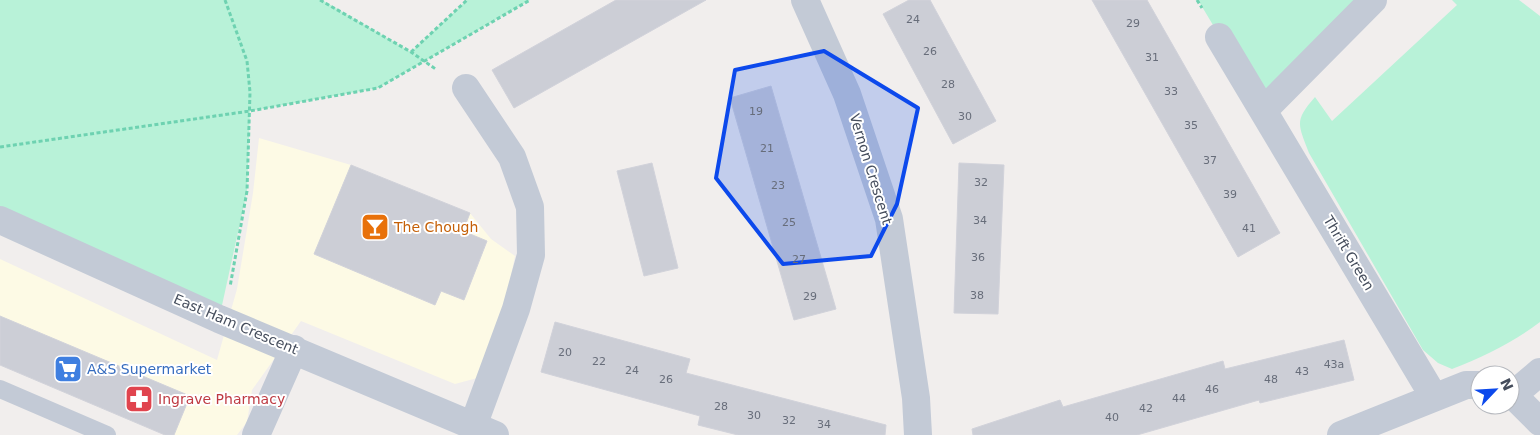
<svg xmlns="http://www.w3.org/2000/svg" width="1540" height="435" viewBox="0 0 1540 435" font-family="'DejaVu Sans',sans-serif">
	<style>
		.commercial { fill: #fdfae5 }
		.green { fill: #b8f2d8 }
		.building { fill: #ccced6; stroke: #d1d2da }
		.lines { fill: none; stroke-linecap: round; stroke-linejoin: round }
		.path { stroke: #6ed2b1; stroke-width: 3; stroke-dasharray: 4 2.5; stroke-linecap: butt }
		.service { stroke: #c3cad6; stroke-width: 18 }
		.minor { stroke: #c3cad6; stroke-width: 28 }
		.marked { fill: #0c49ec; fill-opacity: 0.2; stroke: #0c49ec; stroke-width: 4; stroke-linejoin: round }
		.labels { text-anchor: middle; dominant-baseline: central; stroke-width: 4; stroke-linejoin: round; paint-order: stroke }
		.number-label { font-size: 11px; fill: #676d7a }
		.street-label { font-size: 14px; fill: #454d5c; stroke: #fff }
		.food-label { font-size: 14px; fill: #c56008; stroke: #fff; text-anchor: start }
		.shop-label { font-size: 14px; fill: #366cbe; stroke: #fff; text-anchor: start }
		.health-label { font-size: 14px; fill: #be3a42; stroke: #fff; text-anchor: start }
	</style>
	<rect width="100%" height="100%" fill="#f1eeed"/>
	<path class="commercial" d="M 259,138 L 351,165 L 470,213 L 491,239 L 515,256 L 504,309 L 481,377 L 455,384 L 301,321 L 252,390 L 247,422 L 237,435 L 165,435 L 0,365 L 0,259 L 217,360 L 237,289 L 253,193 Z"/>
	<path class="green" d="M 0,0 L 322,0 L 411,52 L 467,0 L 530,0 L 378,88 L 250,111 L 247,191 L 219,319 L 0,220 Z
		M 1198,0 L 1375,0 L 1264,110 Z
		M 1452,0 L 1519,0 L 1540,16 L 1540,322 C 1514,342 1483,357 1452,369 L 1438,363 L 1423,350 L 1309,153 C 1298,124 1294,121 1315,97 L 1332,121 L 1457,5 Z"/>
	<path class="building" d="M 616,0 L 706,0 L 514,108 L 492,70 Z
		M 909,0 L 930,0 L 996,121 L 953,144 L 883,14 Z
		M 1092,0 L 1147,0 L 1280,233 L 1238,257 Z
		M 771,86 L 836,309 L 794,320 L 730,98 Z
		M 652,163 L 678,268 L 644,276 L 617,171 Z
		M 959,163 L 1004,165 L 998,314 L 954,313 Z
		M 351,165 L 470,213 L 463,231 L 487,241 L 464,300 L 441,291 L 435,305 L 314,254 Z
		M 0,316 L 190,396 L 174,435 L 165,435 L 0,365 Z
		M 555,322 L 690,359 L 686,373 L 886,425 L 885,435 L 738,435 L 698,425 L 700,416 L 541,372 Z
		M 1344,340 L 1354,380 L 1260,403 L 1259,400 L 1137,435 L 973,435 L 972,429 L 1060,400 L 1063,407 L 1223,361 L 1225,369 Z"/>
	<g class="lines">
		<path class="path" d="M 225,0 L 247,61 L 250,92 L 247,191 L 230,287
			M 320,0 L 411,52 L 437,70
			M 1197,0 L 1202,8
			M 411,52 L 467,0
			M 0,147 L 250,111 L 378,88 L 530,0"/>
		<path class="service" d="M 0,389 L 107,435"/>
		<path class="minor" d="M 805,0 L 847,94 L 889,219 L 916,398 L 918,435
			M 1219,37 L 1434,397
			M 466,88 L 512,157 L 530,207 L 531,255 L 516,309 L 473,426
			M 1264,110 L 1373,0
			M 0,220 L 219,319 L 495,435
			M 1510,392 L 1540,422
			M 1514,394 L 1540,372
			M 256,435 L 294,349
			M 1341,435 L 1466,385 L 1480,385"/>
	</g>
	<path class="marked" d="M 824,51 L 918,108 L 897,204 L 871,256 L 783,264 L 716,178 L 735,70 Z"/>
	<defs>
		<symbol id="bar-square" viewBox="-11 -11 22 22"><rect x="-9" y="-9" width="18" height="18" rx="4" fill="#e8710a" stroke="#fff"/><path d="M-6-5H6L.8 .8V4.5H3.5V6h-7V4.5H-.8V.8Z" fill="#fff"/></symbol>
		<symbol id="supermarket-square" viewBox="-11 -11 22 22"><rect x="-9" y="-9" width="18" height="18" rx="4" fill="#3f7fe0" stroke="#fff"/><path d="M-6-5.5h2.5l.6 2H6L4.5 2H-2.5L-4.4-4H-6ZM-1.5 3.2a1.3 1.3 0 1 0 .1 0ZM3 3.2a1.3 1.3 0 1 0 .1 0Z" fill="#fff"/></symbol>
		<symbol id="pharmacy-square" viewBox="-11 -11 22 22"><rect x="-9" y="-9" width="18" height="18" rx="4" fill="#e0444e" stroke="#fff"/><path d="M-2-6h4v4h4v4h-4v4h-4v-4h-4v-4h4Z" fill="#fff"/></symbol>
	</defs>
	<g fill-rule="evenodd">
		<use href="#bar-square" x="359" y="211" width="32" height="32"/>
		<use href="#supermarket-square" x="52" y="353" width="32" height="32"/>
		<use href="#pharmacy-square" x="123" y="383" width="32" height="32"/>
	</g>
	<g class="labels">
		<g class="number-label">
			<text x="913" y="19">24</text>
			<text x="1133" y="23">29</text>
			<text x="930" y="51">26</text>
			<text x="1152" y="57">31</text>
			<text x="948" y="84">28</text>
			<text x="1171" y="91">33</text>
			<text x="756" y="111">19</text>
			<text x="965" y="116">30</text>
			<text x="1191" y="125">35</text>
			<text x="767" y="148">21</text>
			<text x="1210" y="160">37</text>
			<text x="981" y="182">32</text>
			<text x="778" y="185">23</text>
			<text x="1230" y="194">39</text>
			<text x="980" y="220">34</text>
			<text x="789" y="222">25</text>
			<text x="1249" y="228">41</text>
			<text x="978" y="257">36</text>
			<text x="799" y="259">27</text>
			<text x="977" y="295">38</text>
			<text x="810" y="296">29</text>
			<text x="565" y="352">20</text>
			<text x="599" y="361">22</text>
			<text x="1334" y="364">43a</text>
			<text x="632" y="370">24</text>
			<text x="1302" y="371">43</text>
			<text x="666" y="379">26</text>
			<text x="1271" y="379">48</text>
			<text x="1212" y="389">46</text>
			<text x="1179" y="398">44</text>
			<text x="721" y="406">28</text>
			<text x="1146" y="408">42</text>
			<text x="754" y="415">30</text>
			<text x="1112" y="417">40</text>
			<text x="789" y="420">32</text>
			<text x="824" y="424">34</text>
		</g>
		<g class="street-label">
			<text transform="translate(871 169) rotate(73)">Vernon Crescent</text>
			<text transform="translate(1349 253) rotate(59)">Thrift Green</text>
			<text transform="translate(236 324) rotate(23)">East Ham Crescent</text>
		</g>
		<g class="food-label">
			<text x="394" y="227">The Chough</text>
		</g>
		<g class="shop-label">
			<text x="87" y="369">A&amp;S Supermarket</text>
		</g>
		<g class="health-label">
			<text x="158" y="399">Ingrave Pharmacy</text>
		</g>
	</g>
	<g transform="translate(1495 390) rotate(65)"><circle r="24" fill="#ffffff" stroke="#b5b8be"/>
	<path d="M0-4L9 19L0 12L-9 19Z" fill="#0c49ec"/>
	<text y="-8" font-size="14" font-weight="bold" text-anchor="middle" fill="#454d5c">N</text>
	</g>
</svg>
